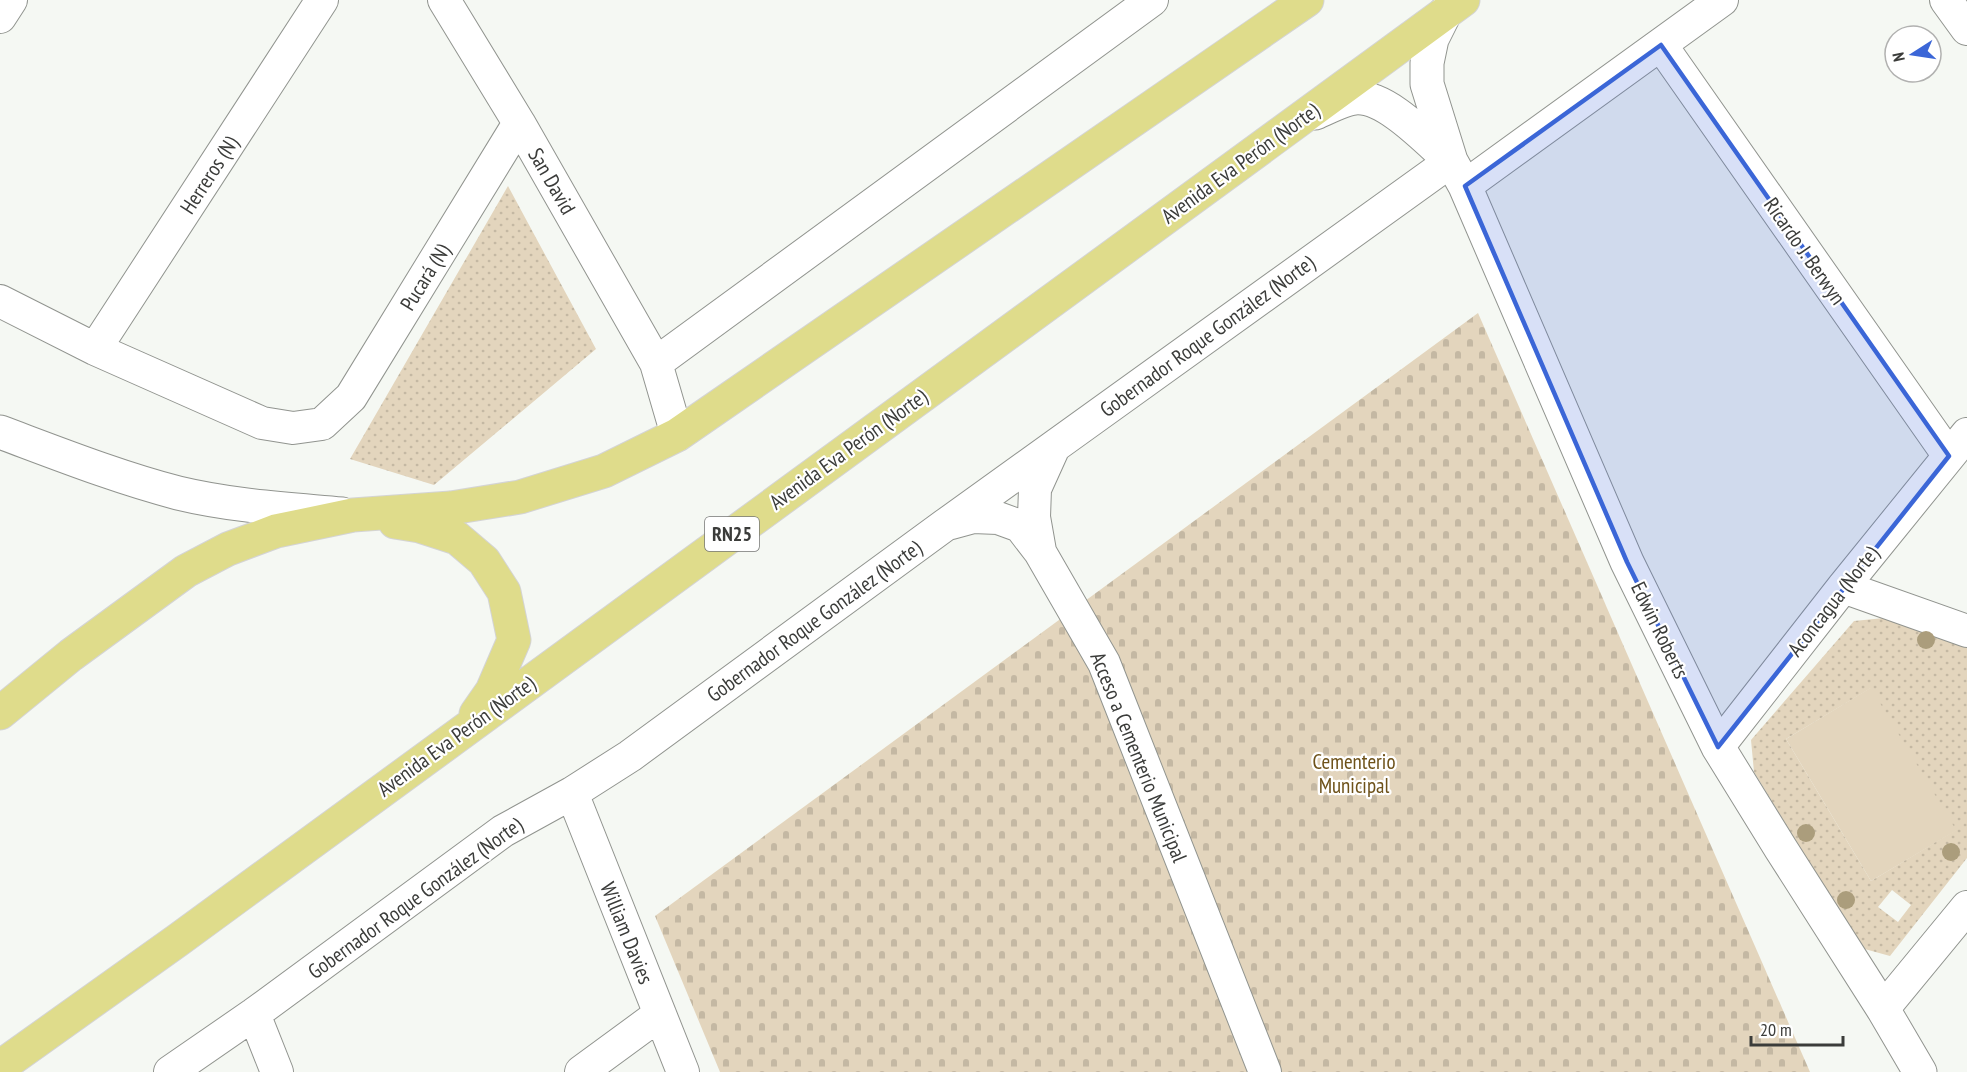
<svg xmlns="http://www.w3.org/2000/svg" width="1967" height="1072" viewBox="0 0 1967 1072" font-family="'PT Sans Narrow',sans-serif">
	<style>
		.green { fill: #e3d5bd }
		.cemetery { fill: url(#cemetery-stones) }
		.park { fill: url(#park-dots); fill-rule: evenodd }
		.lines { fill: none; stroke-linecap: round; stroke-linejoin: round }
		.minor-casing { stroke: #91948f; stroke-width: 34 }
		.tertiary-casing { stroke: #91948f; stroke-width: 35 }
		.primary-casing { stroke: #d4d4d4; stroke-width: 35 }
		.minor { stroke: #fff; stroke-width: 32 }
		.tertiary { stroke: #fff; stroke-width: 33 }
		.primary { stroke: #dfdc8b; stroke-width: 33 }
		.tree { fill: #ab9d7c }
		.marked { fill: #3b66d7; fill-opacity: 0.2; stroke: #3b66d7; stroke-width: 4.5; stroke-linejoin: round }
		.labels { text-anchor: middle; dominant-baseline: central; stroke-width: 4.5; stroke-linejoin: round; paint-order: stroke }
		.shield { fill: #fff; stroke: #767675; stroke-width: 1.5 }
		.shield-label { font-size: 20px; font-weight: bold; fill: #3b3c3a }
		.street-label { font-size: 21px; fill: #3b3c3a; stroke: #fff }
		.park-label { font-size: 21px; fill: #6e521a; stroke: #fff }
	</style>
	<defs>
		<pattern id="cemetery-stones" width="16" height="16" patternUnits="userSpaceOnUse" patternTransform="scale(1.5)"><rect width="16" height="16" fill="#e3d5bd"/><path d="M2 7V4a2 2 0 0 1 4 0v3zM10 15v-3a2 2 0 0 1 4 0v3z" fill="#c4b8a3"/></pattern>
		<pattern id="park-dots" width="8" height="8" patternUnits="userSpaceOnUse" patternTransform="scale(1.5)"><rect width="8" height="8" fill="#e3d5bd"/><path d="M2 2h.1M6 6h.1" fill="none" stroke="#c4b8a3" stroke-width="1.8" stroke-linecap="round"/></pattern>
	</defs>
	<rect width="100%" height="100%" fill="#f5f8f3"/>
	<path class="green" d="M 1872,687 L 1957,830 L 1871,881 L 1786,739 Z"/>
	<path class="cemetery" d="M 1478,313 L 1810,1072 L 720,1072 L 655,916 Z"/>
	<path class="park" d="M 508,186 L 596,349 L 434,485 L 350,459 Z
		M 1884,618 L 1967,647 L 1967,858 L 1890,956 L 1861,948 L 1754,772 L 1751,740 L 1854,621 ZM 1871,688 L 1956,830 L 1871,881 L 1786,739 ZM 1892,890 L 1911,905 L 1898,922 L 1878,907 Z"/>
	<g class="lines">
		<defs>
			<path id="minor" d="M 444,0 L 519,123 L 656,363
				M 1946,0 L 1967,29
				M 0,17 L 11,0
				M 1661,45 L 1949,456
				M 1465,186 L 1722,0
				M 0,301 L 95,349 L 262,423 L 293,428 L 322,424 L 351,397 L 519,123
				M 95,349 L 322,0
				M 677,435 L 656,363 L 1152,0
				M 951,523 L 973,517 L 998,518 L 1020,526 L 1040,552 L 1104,663 L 1265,1072
				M 1040,551 L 1034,517 L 1035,489 L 1054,447
				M 1843,587 L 1967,631
				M 1718,747 L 1843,587 L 1967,434
				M 572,793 L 683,1072
				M 1883,1009 L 1967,907
				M 254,1014 L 277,1072
				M 170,1072 L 254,1014 L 503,831 L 572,793 L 630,756 L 945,525 L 1451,161
				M 581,1072 L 660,1014"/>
			<path id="tertiary" d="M 1445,13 L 1432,39 L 1427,63 L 1427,84 L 1451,161 L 1465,186 L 1627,562 L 1718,747 L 1781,849 L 1883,1009 L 1920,1072
				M 1315,113 C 1327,108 1343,99 1355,98 C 1386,95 1428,141 1451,161
				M 0,432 C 59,454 117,477 178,493 C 232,506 287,509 342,514"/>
			<path id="primary" d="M 395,522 L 420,526 L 457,538 L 484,561 L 504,592 L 514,640 L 492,691 L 476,714
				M 0,713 L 71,655 L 186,571 L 228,549 L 276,531 L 353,515 L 451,508 L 520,497 L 604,471 L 677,435 L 1307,0
				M 0,1067 L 178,940 L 1463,0"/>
		</defs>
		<use href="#minor" class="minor-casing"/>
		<use href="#tertiary" class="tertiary-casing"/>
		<use href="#primary" class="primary-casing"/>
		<use href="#minor" class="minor"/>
		<use href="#tertiary" class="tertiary"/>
		<use href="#primary" class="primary"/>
	</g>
	<g class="tree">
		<circle cx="1926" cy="640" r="9"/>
		<circle cx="1806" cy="833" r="9"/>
		<circle cx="1951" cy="852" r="9"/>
		<circle cx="1846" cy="900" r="9"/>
	</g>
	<path class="marked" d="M 1661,45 L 1949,456 L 1718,747 L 1627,562 L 1465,186 Z"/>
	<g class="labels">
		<rect class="shield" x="705" y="517" width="54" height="34" rx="4.5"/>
		<g class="shield-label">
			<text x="732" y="534">RN25</text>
		</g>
		<g class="street-label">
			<text transform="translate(1240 163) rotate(-36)">Avenida Eva Perón (Norte)</text>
			<text transform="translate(209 175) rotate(-57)">Herreros (N)</text>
			<text transform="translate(552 181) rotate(60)">San David</text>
			<text transform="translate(1805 251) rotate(55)">Ricardo J. Berwyn</text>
			<text transform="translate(425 277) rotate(-58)">Pucará (N)</text>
			<text transform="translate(1207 336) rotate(-36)">Gobernador Roque González (Norte)</text>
			<text transform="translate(848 449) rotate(-36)">Avenida Eva Perón (Norte)</text>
			<text transform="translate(1833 601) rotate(-52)">Aconcagua (Norte)</text>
			<text transform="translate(814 621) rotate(-36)">Gobernador Roque González (Norte)</text>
			<text transform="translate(1660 630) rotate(64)">Edwin Roberts</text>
			<text transform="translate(456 736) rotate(-36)">Avenida Eva Perón (Norte)</text>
			<text transform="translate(1139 757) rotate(68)">Acceso a Cementerio Municipal</text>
			<text transform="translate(415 898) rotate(-36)">Gobernador Roque González (Norte)</text>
			<text transform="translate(627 933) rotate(68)">William Davies</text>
		</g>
		<g class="park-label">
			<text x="1354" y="761">Cementerio<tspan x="1354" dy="24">Municipal</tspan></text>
		</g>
	</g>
	<g transform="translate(1913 54) rotate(258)"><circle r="28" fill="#ffffff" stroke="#b1b1b0" stroke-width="1.5"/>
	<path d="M0-4.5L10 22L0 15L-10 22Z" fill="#3b66d7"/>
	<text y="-9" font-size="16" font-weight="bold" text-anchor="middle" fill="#3b3c3a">N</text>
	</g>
	<path d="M1751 1036v9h92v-9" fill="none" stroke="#3b3c3a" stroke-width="3"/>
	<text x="1760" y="1036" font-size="18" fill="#3b3c3a" stroke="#ffffff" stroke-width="4.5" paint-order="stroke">20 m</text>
</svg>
